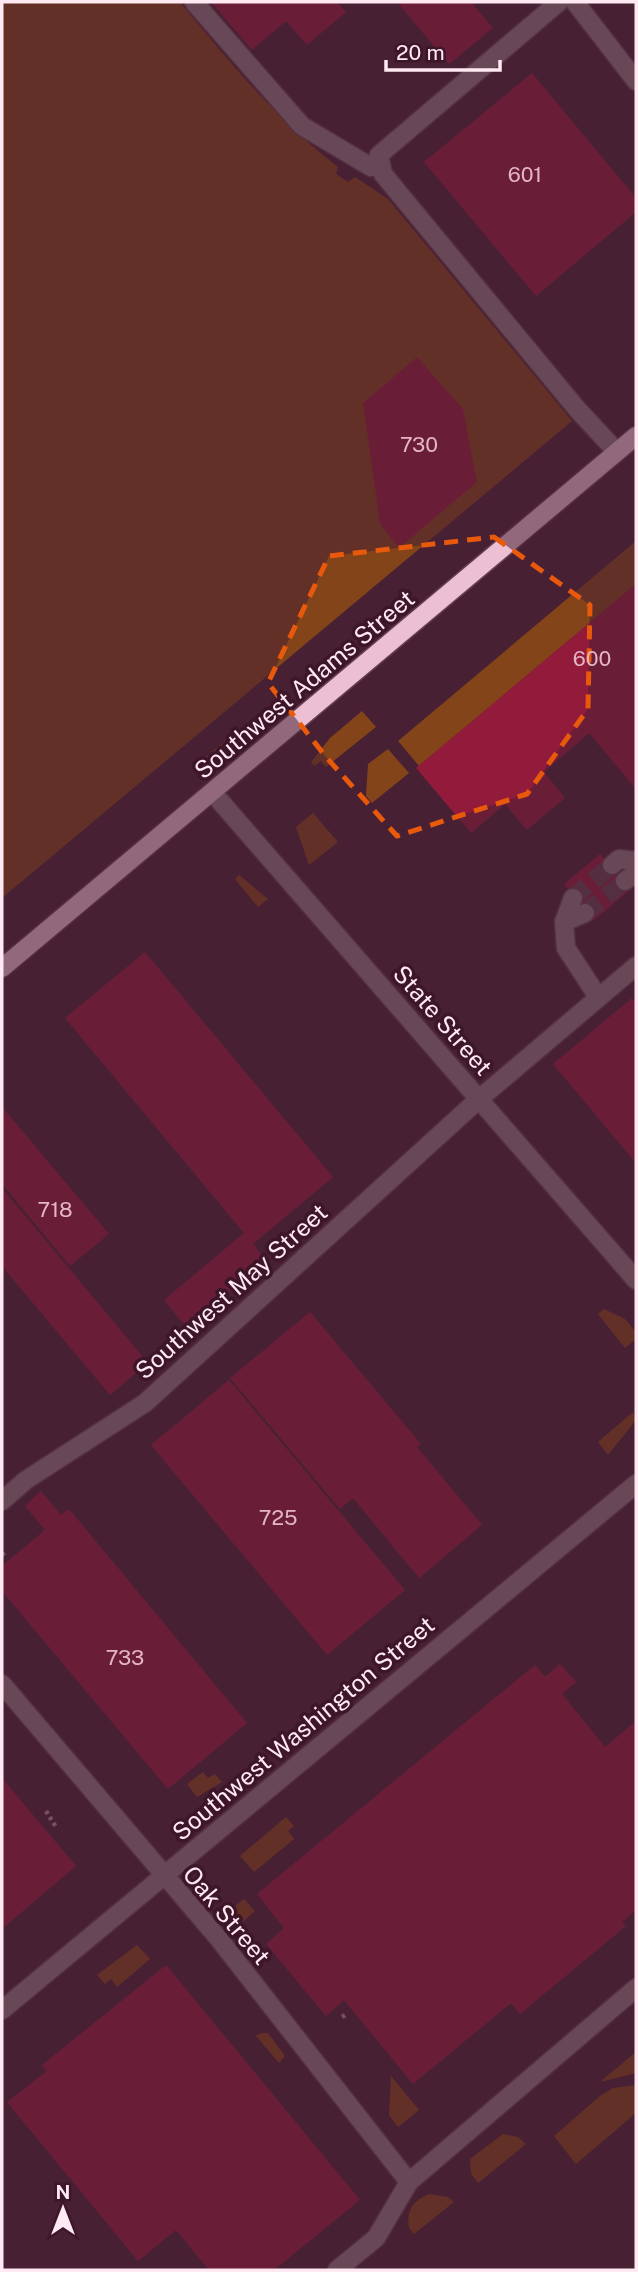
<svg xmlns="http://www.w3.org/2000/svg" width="638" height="2272" viewBox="0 0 638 2272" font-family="'Public Sans',sans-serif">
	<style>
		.green { fill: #834419 }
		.building { fill: #921a3b }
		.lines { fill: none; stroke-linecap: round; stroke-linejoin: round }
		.minor-tunnel { stroke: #633e50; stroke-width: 18; stroke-dasharray: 18 9; stroke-linecap: butt }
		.minor-casing { stroke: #654052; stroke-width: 21 }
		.major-casing { stroke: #654052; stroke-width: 21 }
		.path { stroke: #a88997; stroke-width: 4.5; stroke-dasharray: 3.5 3.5; stroke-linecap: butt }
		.minor { stroke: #8e7881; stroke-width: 18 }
		.major { stroke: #ecc0d2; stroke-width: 18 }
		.marked { fill: none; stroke: #e8590c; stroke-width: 5; stroke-dasharray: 14 9; stroke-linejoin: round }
		.labels { text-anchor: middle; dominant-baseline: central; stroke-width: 7; stroke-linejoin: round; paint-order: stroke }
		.number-label { font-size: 21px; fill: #e4b5c4 }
		.street-label { font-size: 24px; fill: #ffe9f2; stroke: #3d162a }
	</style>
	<rect width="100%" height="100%" fill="#482034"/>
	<path class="green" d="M 2,2 L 180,2 C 230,62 275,119 338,167 L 336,174 L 348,182 L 355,177 L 388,199 L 572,421 L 2,898 Z
		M 636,541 L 636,584 L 419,766 L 398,741 Z
		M 362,711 L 376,727 L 326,767 L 321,761 L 314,766 L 311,762 L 330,738 Z
		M 231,736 L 236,741 L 200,771 L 195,766 Z
		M 388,749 L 409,773 L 372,803 L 366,796 L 368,764 Z
		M 313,813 L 338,842 L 309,865 L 296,827 Z
		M 239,875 L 268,899 L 258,907 L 235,879 Z
		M 604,1309 L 625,1319 L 636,1332 L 636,1339 L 625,1348 L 598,1314 Z
		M 633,1412 L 636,1420 L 608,1455 L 598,1442 Z
		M 203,1772 L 208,1778 L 215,1774 L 222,1782 L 197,1797 L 187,1784 Z
		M 286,1817 L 294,1826 L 288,1831 L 294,1839 L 254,1872 L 240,1856 Z
		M 244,1899 L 255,1911 L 240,1924 L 232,1924 L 227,1912 Z
		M 137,1945 L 150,1959 L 117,1987 L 111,1979 L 105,1984 L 97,1975 Z
		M 261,2033 L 268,2033 L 285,2056 L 279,2063 L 256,2036 Z
		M 636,2052 L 636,2073 L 600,2082 Z
		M 391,2076 L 419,2110 L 398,2127 L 389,2115 Z
		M 636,2085 L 636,2113 L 576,2164 L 554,2136 L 600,2096 L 613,2088 Z
		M 503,2134 L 518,2137 L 526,2144 L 478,2183 L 471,2173 L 470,2159 Z
		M 429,2194 L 448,2197 L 454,2202 L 414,2234 L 409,2228 C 406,2210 413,2201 429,2194 Z"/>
	<path class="building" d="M 211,2 L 337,2 L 346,12 L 307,45 L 286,21 L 252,50 Z
		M 397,2 L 471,2 L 493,28 L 449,64 Z
		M 532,73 L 636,198 L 636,212 L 536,296 L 424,162 Z
		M 417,357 L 463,409 L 477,482 L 399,548 L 380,524 L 363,403 Z
		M 636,584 L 636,789 L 589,733 L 544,772 L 565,798 L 527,830 L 505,804 L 471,833 L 416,768 Z
		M 600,854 L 630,890 L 594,920 L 564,884 Z
		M 145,952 L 333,1177 L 253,1244 L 267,1261 L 187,1328 L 164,1300 L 244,1233 L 65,1018 Z
		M 632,998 L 636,1004 L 636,1163 L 553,1064 Z
		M 2,1107 L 109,1234 L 70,1266 L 2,1184 Z
		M 2,1188 L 148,1363 L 110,1395 L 2,1266 Z
		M 310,1312 L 421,1444 L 417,1447 L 482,1525 L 419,1578 L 353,1498 L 340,1509 L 230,1378 Z
		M 229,1380 L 405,1590 L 327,1655 L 151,1445 Z
		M 41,1491 L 61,1515 L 69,1509 L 247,1723 L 168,1789 L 2,1591 L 2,1566 L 45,1530 L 25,1506 Z
		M 560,1664 L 576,1682 L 562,1694 L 605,1747 L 636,1721 L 636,1910 L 622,1922 L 626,1926 L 520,2014 L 511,2003 L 413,2084 L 344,2000 L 326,2016 L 266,1944 L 284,1928 L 257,1894 L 535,1665 L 545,1677 Z
		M 2,1778 L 76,1866 L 2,1929 Z
		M 166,1965 L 360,2200 L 274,2270 L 209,2270 L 176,2230 L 138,2261 L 7,2102 L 47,2071 L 42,2065 Z"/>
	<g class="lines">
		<path class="minor-tunnel" d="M 573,898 L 612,865
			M 585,913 L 625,881"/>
		<defs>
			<path id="minor" d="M 194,2 L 302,126 L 371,167 L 379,164
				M 559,2 L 379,155 L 383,174 L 577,409 L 617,452
				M 575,2 L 636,81
				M 213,793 L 636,1280
				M 612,865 L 619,859 L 636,861
				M 625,881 L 634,874 L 636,865
				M 585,913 L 564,922 L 566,948 L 598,997
				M 564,922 L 573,898
				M 2,1501 L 26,1480 L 145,1403 L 479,1099 L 636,966
				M 2,1684 L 219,1939 L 409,2182
				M 2,2010 L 636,1484
				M 337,2270 L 376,2238 L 409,2182 L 636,1988"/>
			<path id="major" d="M 2,968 L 636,436"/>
		</defs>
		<use href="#minor" class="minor-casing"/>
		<use href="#major" class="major-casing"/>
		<path class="path" d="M 2,1555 L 5,1552
			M 46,1811 L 56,1827
			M 342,2017 L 347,2014"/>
		<use href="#minor" class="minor"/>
		<use href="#major" class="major"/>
	</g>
	<path d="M0 0H638V2272H0ZM 494,537 L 590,605 L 588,709 L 527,794 L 397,836 L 326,757 L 268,683 L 329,556 Z" fill="#482034" fill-opacity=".55" fill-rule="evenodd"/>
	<path class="marked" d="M 494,537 L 590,605 L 588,709 L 527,794 L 397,836 L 326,757 L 268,683 L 329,556 Z"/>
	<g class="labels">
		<g class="number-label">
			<text x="525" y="174">601</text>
			<text x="419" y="444">730</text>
			<text x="592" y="658">600</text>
			<text x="55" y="1209">718</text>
			<text x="278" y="1517">725</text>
			<text x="125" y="1657">733</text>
		</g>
		<g class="street-label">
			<text transform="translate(304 684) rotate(-40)">Southwest Adams Street</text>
			<text transform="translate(443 1020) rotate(49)">State Street</text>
			<text transform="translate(231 1291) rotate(-42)">Southwest May Street</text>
			<text transform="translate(303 1728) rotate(-40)">Southwest Washington Street</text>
			<text transform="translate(227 1915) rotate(50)">Oak Street</text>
		</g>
	</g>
	<rect width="638" height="2272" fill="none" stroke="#ffe9f2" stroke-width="7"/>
	<g transform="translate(63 2209)" stroke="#3d162a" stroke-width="5" paint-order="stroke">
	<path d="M0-5L12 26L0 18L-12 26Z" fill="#ffe9f2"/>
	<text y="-10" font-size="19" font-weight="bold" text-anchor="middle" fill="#ffe9f2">N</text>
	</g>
	<path d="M386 60v10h114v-10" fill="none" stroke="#ffe9f2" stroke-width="3.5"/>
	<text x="396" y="60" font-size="21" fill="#ffe9f2" stroke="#3d162a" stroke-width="5" paint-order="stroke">20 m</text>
</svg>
